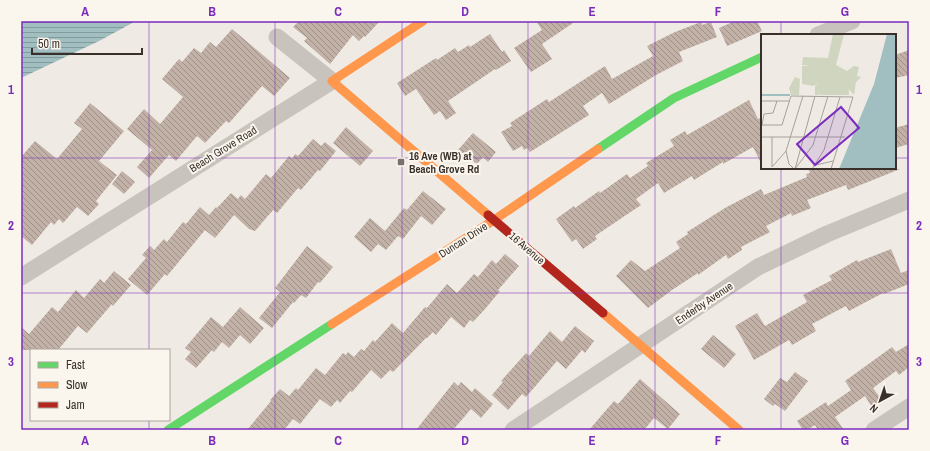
<svg xmlns="http://www.w3.org/2000/svg" width="930" height="451" viewBox="0 0 930 451" font-family="'Archivo Narrow',sans-serif">
	<style>
		.water { fill: url(#water-rules) }
		.building { fill: url(#building-back-hatch) }
		.lines { fill: none; stroke-linecap: round; stroke-linejoin: round }
		.street { stroke: #c9c3bd; stroke-width: 17 }
		.fast { stroke: #63d668; stroke-width: 9 }
		.slow { stroke: #ff974d; stroke-width: 9 }
		.jam { stroke: #b3261e; stroke-width: 9 }
		.grid { fill: none; stroke: #7b2cbf; stroke-width: 1; stroke-opacity: 0.55 }
		.poi-dot { fill: #79716c; stroke: #faf5ed; stroke-width: 1.5 }
		.labels { text-anchor: middle; dominant-baseline: central; stroke-width: 4; stroke-linejoin: round; paint-order: stroke }
		.street-label { font-size: 11px; fill: #3a302b; stroke: #faf5ed }
		.poi-label { font-size: 11px; font-weight: bold; fill: #3a302b; stroke: #faf5ed; text-anchor: start }
		.inset-river { fill: none; stroke: #a1bec0; stroke-width: 2 }
		.inset-road { fill: none; stroke: #a7a09a; stroke-width: 1 }
		.view { fill: #7b2cbf; fill-opacity: 0.15; stroke: #7b2cbf; stroke-width: 2 }
		.inset-edge { fill: none; stroke: #3a302b; stroke-width: 2 }
		.neatline { fill: none; stroke: #7b2cbf; stroke-width: 1.5 }
		.grid-label { font-size: 13px; text-anchor: middle; font-weight: bold; fill: #7b2cbf }
	</style>
	<defs>
		<pattern id="water-rules" width="6" height="5" patternUnits="userSpaceOnUse"><rect width="6" height="5" fill="#a1bec0"/><path d="M0 2.5h6" fill="none" stroke="#849b9c"/></pattern>
		<pattern id="building-back-hatch" width="6" height="6" patternUnits="userSpaceOnUse"><rect width="6" height="6" fill="#c2b1a6"/><path d="M-1 5l2 2M0 0l6 6M5-1l2 2" fill="none" stroke="#9f9087"/></pattern>
	</defs>
	<rect width="100%" height="100%" fill="#efebe4"/>
	<path class="water" d="M 21,21 L 136,21 L 99,41 L 21,78 Z"/>
	<path class="building" d="M 299,21 L 380,21 L 365,37 L 364,36 L 359,41 L 353,35 L 330,64 L 304,41 L 307,38 L 293,27 Z
		M 536,21 L 576,21 L 542,44 L 552,59 L 531,72 L 514,48 L 542,30 Z
		M 735,21 L 757,21 L 762,31 L 727,46 L 719,28 Z
		M 701,22 L 702,25 L 711,22 L 717,37 L 679,52 L 683,61 L 656,75 L 609,104 L 602,93 L 583,106 L 589,115 L 530,152 L 527,148 L 524,150 L 522,146 L 513,151 L 501,132 L 512,126 L 510,123 L 547,99 L 549,102 L 605,66 L 612,79 L 653,56 L 647,46 L 675,32 Z
		M 232,29 L 290,78 L 274,96 L 262,86 L 229,123 L 226,121 L 205,143 L 197,136 L 176,161 L 169,155 L 149,178 L 137,167 L 152,150 L 127,129 L 144,109 L 160,124 L 183,97 L 162,79 L 179,59 L 182,62 L 194,48 L 201,53 L 210,42 L 216,47 Z
		M 490,34 L 502,52 L 504,50 L 511,61 L 496,70 L 495,69 L 448,101 L 456,113 L 446,120 L 440,111 L 434,115 L 416,89 L 405,96 L 397,83 L 436,58 L 437,60 L 455,48 L 458,52 L 469,45 L 470,47 Z
		M 909,50 L 909,75 L 895,78 L 895,55 Z
		M 749,100 L 758,119 L 762,117 L 762,165 L 753,147 L 723,164 L 723,162 L 694,180 L 692,176 L 664,193 L 658,183 L 636,199 L 641,205 L 595,236 L 597,239 L 583,249 L 576,239 L 572,242 L 556,219 L 574,206 L 575,208 L 599,191 L 600,193 L 627,174 L 630,178 L 648,166 L 646,163 L 674,146 L 670,140 L 685,131 L 687,135 Z
		M 90,103 L 124,131 L 99,161 L 117,175 L 96,201 L 99,204 L 88,216 L 77,207 L 63,223 L 59,219 L 54,225 L 51,222 L 32,245 L 21,236 L 21,157 L 35,141 L 57,159 L 82,129 L 74,123 Z
		M 909,124 L 909,144 L 895,148 L 895,128 Z
		M 346,127 L 373,151 L 360,166 L 333,143 Z
		M 473,133 L 496,152 L 488,162 L 483,157 L 477,164 L 458,150 Z
		M 313,139 L 321,146 L 325,142 L 336,151 L 320,171 L 318,170 L 301,190 L 298,188 L 277,213 L 273,210 L 255,231 L 249,229 L 234,215 L 215,238 L 205,230 L 167,276 L 165,274 L 147,295 L 128,279 L 146,258 L 142,255 L 150,246 L 154,250 L 164,239 L 167,242 L 183,222 L 186,224 L 200,207 L 209,215 L 216,207 L 217,208 L 231,193 L 238,199 L 241,195 L 245,199 L 266,174 L 271,178 L 289,156 L 292,159 L 295,154 L 298,156 Z
		M 808,168 L 900,169 L 848,190 L 846,185 L 807,200 L 811,208 L 792,216 L 791,213 L 766,226 L 770,232 L 741,247 L 742,250 L 728,259 L 726,255 L 698,275 L 698,273 L 672,290 L 648,308 L 616,276 L 631,260 L 645,271 L 680,248 L 676,242 L 688,234 L 687,232 L 725,208 L 761,189 L 764,195 L 807,177 L 806,174 L 810,173 Z
		M 122,171 L 135,182 L 124,194 L 112,184 Z
		M 423,191 L 446,209 L 432,225 L 421,216 L 403,239 L 398,236 L 386,250 L 378,244 L 371,252 L 354,237 L 370,218 L 385,231 L 404,208 L 407,210 Z
		M 307,246 L 333,267 L 320,283 L 318,282 L 306,298 L 301,295 L 294,303 L 293,302 L 272,328 L 259,318 L 280,292 L 275,288 Z
		M 891,249 L 901,273 L 909,270 L 909,284 L 884,294 L 883,293 L 849,311 L 846,306 L 812,324 L 816,331 L 792,345 L 789,340 L 754,360 L 735,326 L 757,313 L 765,326 L 807,302 L 803,295 L 832,280 L 829,276 L 857,260 L 858,262 Z
		M 505,254 L 519,266 L 498,290 L 500,291 L 485,309 L 473,322 L 470,320 L 464,328 L 451,317 L 436,335 L 433,332 L 427,338 L 426,338 L 393,372 L 390,370 L 381,379 L 371,370 L 352,392 L 350,391 L 340,403 L 337,400 L 331,407 L 320,399 L 300,424 L 293,419 L 284,430 L 247,430 L 271,401 L 270,400 L 280,389 L 289,396 L 296,388 L 298,390 L 316,368 L 325,375 L 343,353 L 346,355 L 348,352 L 354,357 L 361,349 L 364,351 L 373,340 L 375,342 L 392,323 L 403,333 L 425,307 L 427,308 L 447,284 L 457,293 L 474,274 L 478,277 L 492,260 L 496,264 Z
		M 114,271 L 131,285 L 113,306 L 112,304 L 87,333 L 78,326 L 58,350 L 21,350 L 21,327 L 29,334 L 52,307 L 58,312 L 76,290 L 84,298 L 100,279 L 104,283 Z
		M 240,307 L 264,328 L 250,344 L 240,335 L 229,348 L 222,342 L 214,352 L 212,350 L 196,368 L 185,359 L 191,352 L 185,348 L 211,317 L 223,327 Z
		M 575,326 L 594,341 L 585,353 L 582,350 L 566,369 L 557,361 L 526,397 L 522,394 L 508,410 L 492,395 L 503,382 L 501,381 L 526,353 L 529,356 L 550,331 L 562,342 Z
		M 713,335 L 736,354 L 724,368 L 701,349 Z
		M 909,344 L 909,367 L 899,375 L 896,371 L 873,388 L 882,400 L 872,407 L 865,396 L 835,417 L 844,430 L 818,430 L 815,425 L 807,430 L 803,430 L 797,421 L 826,402 L 828,406 L 851,390 L 845,381 L 892,347 L 896,352 Z
		M 795,372 L 808,381 L 785,411 L 775,404 L 773,406 L 764,399 L 780,378 L 787,382 Z
		M 640,379 L 680,414 L 668,429 L 654,418 L 644,430 L 589,430 L 614,401 L 618,404 Z
		M 454,382 L 458,386 L 461,382 L 472,392 L 475,388 L 493,404 L 481,418 L 471,409 L 453,430 L 416,430 Z"/>
	<g class="lines">
		<path class="street" d="M 818,35 L 852,21
			M 21,277 L 332,81 L 277,37
			M 513,430 L 758,267 L 827,234 L 909,200
			M 874,430 L 909,407"/>
		<path class="fast" d="M 598,149 L 674,98 L 762,57
			M 168,430 L 332,324"/>
		<path class="slow" d="M 423,21 L 332,81 L 488,215
			M 603,313 L 739,430
			M 332,324 L 494,220 L 598,149"/>
		<path class="jam" d="M 488,215 L 603,313"/>
	</g>
	<path class="grid" d="M 149,21 L 149,350M 275,21 L 275,430M 402,21 L 402,430M 528,21 L 528,430M 655,21 L 655,430M 781,21 L 781,35M 21,158 L 762,158M 895,158 L 909,158M 781,168 L 781,430M 21,293 L 909,293M 149,420 L 149,430"/>
	<rect class="poi-dot" x="397" y="158" width="8" height="8" rx="2"/>
	<g class="labels">
		<g class="street-label">
			<text transform="translate(223 149) rotate(-32)">Beach Grove Road</text>
			<text transform="translate(463 240) rotate(-33)">Duncan Drive</text>
			<text transform="translate(527 248) rotate(41)">16 Avenue</text>
			<text transform="translate(704 303) rotate(-34)">Enderby Avenue</text>
		</g>
		<g class="poi-label">
			<text x="409" y="156">16 Ave (WB) at<tspan x="409" dy="13">Beach Grove Rd</tspan></text>
		</g>
	</g>
	<g transform="translate(761 34)">
		<rect width="135" height="135" fill="#efebe4"/>
		<path d="M 72,0 L 83,0 L 75,31 L 86,37 L 93,32 L 98,33 L 96,42 L 100,43 L 95,48 L 93,61 L 69,34 L 41,31 L 42,23 L 67,24 ZM 41,32 L 59,32 L 59,48 L 61,52 L 58,61 L 54,61 L 54,52 L 59,49 L 52,52 L 41,50 Z" fill="#cfd5bf"/>
		<path d="M 34,43 L 39,45 L 38,61 L 30,61 L 28,54 Z" fill="#cfd5bf"/>
		<path d="M 59,32 L 75,32 L 87,39 L 88,61 L 59,61 L 59,48 L 49,48 L 49,33 L 58,33 L 59,39 Z" fill="#cfd5bf"/>
		<path d="M 126,0 L 135,0 L 135,135 L 78,135 L 113,50 Z" fill="#a1bec0"/>
		<path class="inset-river" d="M 0,61 L 29,61"/>
		<path class="inset-road" d="M 0,67 L 28,67M 0,91 L 21,91 L 30,62 L 92,63 L 70,135M 1,91 L 3,80 L 12,79 L 16,67M 0,103 L 84,103M 25,117 L 28,130 L 33,135M 55,131 L 72,127M 11,133 L 25,117 L 42,62M 11,133 L 11,103M 34,135 L 52,111 L 67,62M 34,135 L 54,62M 51,135 L 63,116 L 79,63"/>
		<path class="view" d="M 80,73 L 98,94 L 54,131 L 36,110 Z"/>
		<rect width="135" height="135" class="inset-edge"/>
	</g>
	<rect width="930" height="451" fill="none" stroke="#faf5ed" stroke-width="44"/>
	<rect x="30" y="349" width="140" height="72" fill="#faf5ed" stroke="#ada69f"/>
	<rect x="38" y="362" width="20" height="6" fill="#63d668" stroke="#ada69f"/>
	<text x="66" y="369" font-size="12" fill="#3a302b">Fast</text>
	<rect x="38" y="382" width="20" height="6" fill="#ff974d" stroke="#ada69f"/>
	<text x="66" y="389" font-size="12" fill="#3a302b">Slow</text>
	<rect x="38" y="402" width="20" height="6" fill="#b3261e" stroke="#ada69f"/>
	<text x="66" y="409" font-size="12" fill="#3a302b">Jam</text>
	<g transform="translate(880 401) rotate(220)" stroke="#faf5ed" stroke-width="3" paint-order="stroke">
	<path d="M0-3L7 15L0 10L-7 15Z" fill="#3a302b"/>
	<text y="-6" font-size="11" font-weight="bold" text-anchor="middle" fill="#3a302b">N</text>
	</g>
	<path d="M32 48v6h110v-6" fill="none" stroke="#3a302b" stroke-width="2"/>
	<text x="38" y="48" font-size="12" fill="#3a302b" stroke="#faf5ed" stroke-width="3" paint-order="stroke">50 m</text>
	<rect x="22" y="22" width="886" height="407" class="neatline"/>
	<g class="grid-label">
		<text x="85" y="16">A</text>
		<text x="212" y="16">B</text>
		<text x="338" y="16">C</text>
		<text x="465" y="16">D</text>
		<text x="592" y="16">E</text>
		<text x="718" y="16">F</text>
		<text x="845" y="16">G</text>
		<text x="11" y="94">1</text>
		<text x="919" y="94">1</text>
		<text x="11" y="230">2</text>
		<text x="919" y="230">2</text>
		<text x="11" y="366">3</text>
		<text x="919" y="366">3</text>
		<text x="85" y="445">A</text>
		<text x="212" y="445">B</text>
		<text x="338" y="445">C</text>
		<text x="465" y="445">D</text>
		<text x="592" y="445">E</text>
		<text x="718" y="445">F</text>
		<text x="845" y="445">G</text>
	</g>
</svg>
